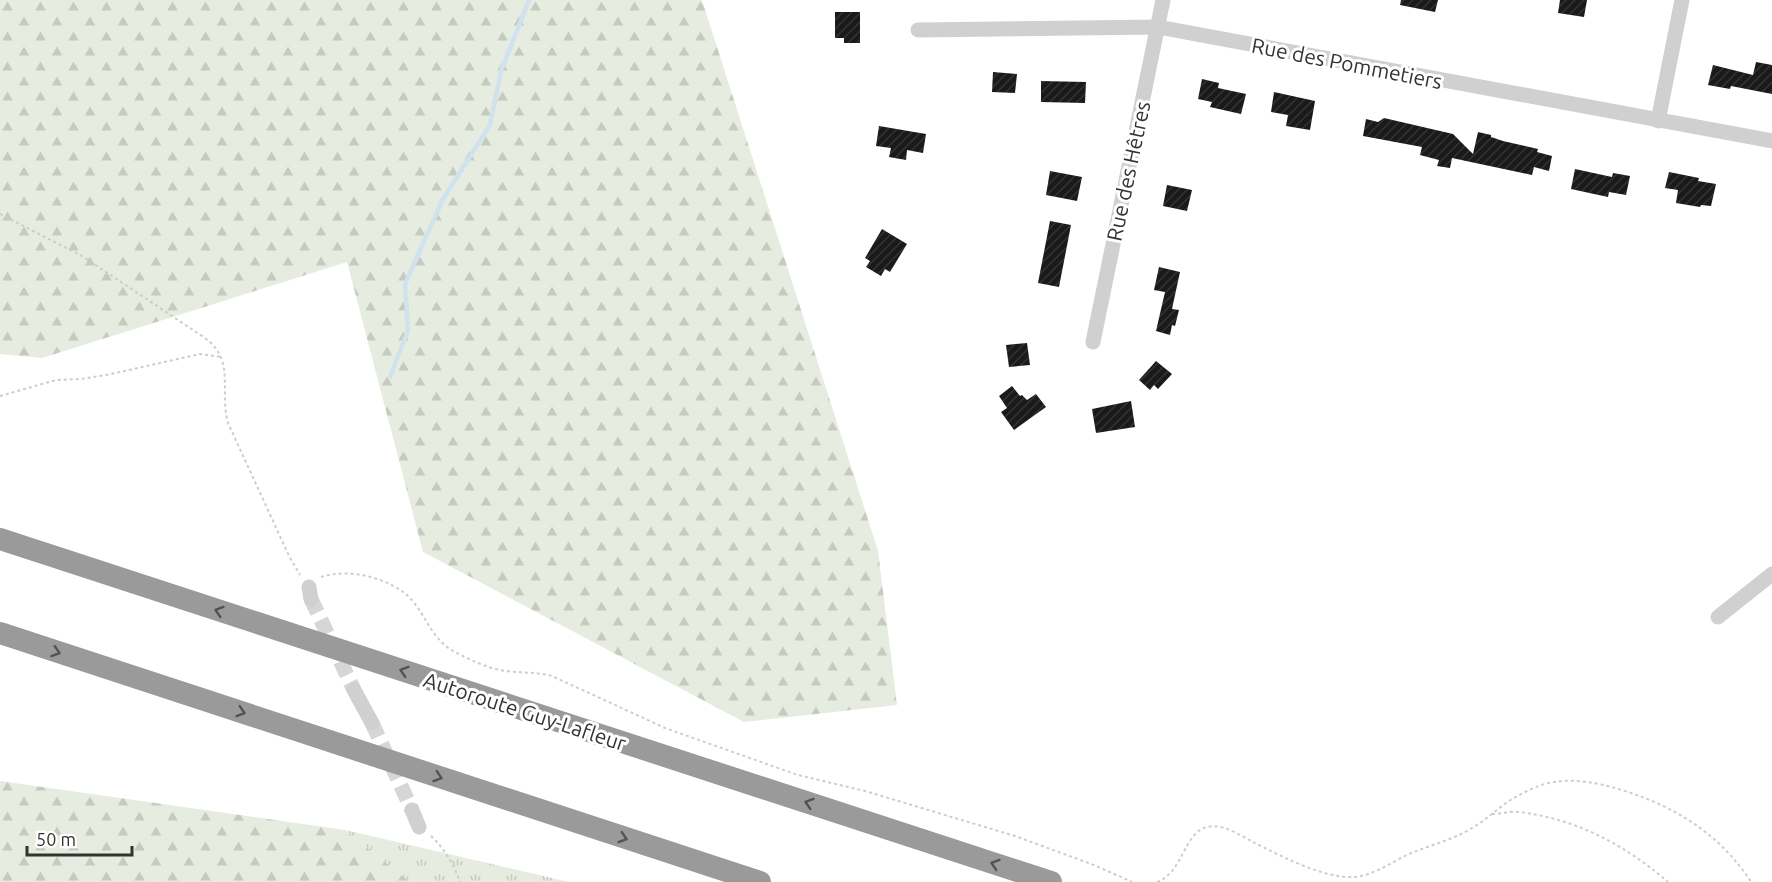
<svg xmlns="http://www.w3.org/2000/svg" width="1772" height="882" viewBox="0 0 1772 882" font-family="Ubuntu,sans-serif">
	<style>
		.grass { fill: url(#grass-tufts) }
		.forest { fill: url(#forest-firs) }
		.lines { fill: none; stroke-linecap: round; stroke-linejoin: round }
		.stream { stroke: #cfe2ee; stroke-width: 4.5 }
		.building { fill: url(#building-hatch) }
		.minor-tunnel { stroke: #d6d6d6; stroke-width: 15; stroke-dasharray: 15 8; stroke-linecap: butt }
		.path { stroke: #cdcdcd; stroke-width: 2; stroke-dasharray: 3 3; stroke-linecap: butt }
		.minor { stroke: #d0d0d0; stroke-width: 15 }
		.highway { stroke: #9a9a9a; stroke-width: 22 }
		.oneway { stroke: #525252 }
		.labels { text-anchor: middle; dominant-baseline: central; stroke-width: 6; stroke-linejoin: round; paint-order: stroke }
		.street-label { font-size: 21px; fill: #333; stroke: #fff }
	</style>
	<defs>
		<pattern id="grass-tufts" width="24" height="20" patternUnits="userSpaceOnUse" patternTransform="scale(1.5)"><rect width="24" height="20" fill="#e6ecdf"/><path d="M3 7l-1-3M5 7V3M7 7l1-3M15 17l-1-3M17 17v-4M19 17l1-3" fill="none" stroke="#c6cbc0"/></pattern>
		<pattern id="forest-firs" width="22" height="20" patternUnits="userSpaceOnUse" patternTransform="scale(1.5)"><rect width="22" height="20" fill="#e6ecdf"/><path d="M5 1l3.5 6h-7zM16 11l3.5 6h-7z" fill="#c6cbc0"/></pattern>
		<pattern id="building-hatch" width="6" height="6" patternUnits="userSpaceOnUse" patternTransform="scale(1.5)"><rect width="6" height="6" fill="#1a1a1a"/><path d="M-1 1l2-2M0 6l6-6M5 7l2-2" fill="none" stroke="#333"/></pattern>
	</defs>
	<rect width="100%" height="100%" fill="#fff"/>
	<path class="grass" d="M 345,830 L 569,882 L 410,882 Z"/>
	<path class="forest" d="M 0,0 L 702,0 L 878,551 L 897,705 L 744,722 L 423,552 L 347,262 L 42,358 L 0,354 Z
		M 0,781 L 345,830 L 410,882 L 0,882 Z"/>
	<g class="lines">
		<path class="stream" d="M 390,377 L 408,330 L 405,284 L 443,199 L 490,125 L 501,71 L 529,0"/>
	</g>
	<path class="building" d="M 1401,0 L 1438,0 L 1435,12 L 1400,5 Z
		M 1560,0 L 1587,0 L 1584,17 L 1558,13 Z
		M 835,12 L 860,12 L 860,43 L 844,43 L 844,38 L 835,38 Z
		M 1756,62 L 1772,65 L 1772,94 L 1731,86 L 1730,89 L 1708,85 L 1713,65 L 1753,75 Z
		M 993,72 L 1017,74 L 1015,93 L 992,92 Z
		M 1202,79 L 1219,83 L 1218,88 L 1246,94 L 1241,114 L 1210,107 L 1212,102 L 1198,99 Z
		M 1041,81 L 1086,82 L 1085,103 L 1041,102 Z
		M 1274,92 L 1315,101 L 1310,130 L 1286,126 L 1288,115 L 1271,112 Z
		M 1384,118 L 1453,134 L 1473,154 L 1478,132 L 1491,135 L 1491,137 L 1503,141 L 1538,149 L 1537,152 L 1552,156 L 1549,171 L 1534,167 L 1532,175 L 1452,158 L 1450,168 L 1437,166 L 1439,160 L 1420,155 L 1422,147 L 1363,136 L 1366,119 L 1378,122 Z
		M 879,126 L 926,134 L 923,153 L 907,150 L 906,160 L 889,157 L 891,148 L 876,146 Z
		M 1575,169 L 1612,177 L 1613,173 L 1630,176 L 1626,195 L 1609,192 L 1608,197 L 1571,189 Z
		M 1050,171 L 1082,177 L 1077,201 L 1046,195 Z
		M 1669,172 L 1699,178 L 1698,181 L 1716,184 L 1711,206 L 1701,205 L 1700,207 L 1676,203 L 1678,190 L 1665,188 Z
		M 1167,185 L 1192,190 L 1187,211 L 1163,206 Z
		M 1050,221 L 1071,225 L 1059,287 L 1038,283 Z
		M 882,229 L 907,244 L 890,272 L 885,269 L 881,276 L 866,267 L 870,261 L 865,258 Z
		M 1159,267 L 1180,272 L 1172,309 L 1179,310 L 1175,326 L 1172,325 L 1170,335 L 1156,331 L 1165,292 L 1154,290 Z
		M 1027,343 L 1030,365 L 1009,367 L 1006,345 Z
		M 1156,361 L 1172,374 L 1158,389 L 1154,385 L 1150,390 L 1139,380 Z
		M 1012,386 L 1020,396 L 1022,395 L 1027,400 L 1036,394 L 1046,407 L 1014,430 L 1001,412 L 1007,408 L 999,396 Z
		M 1131,401 L 1135,427 L 1096,433 L 1092,409 Z"/>
	<g class="lines">
		<path class="minor-tunnel" d="M 311,599 L 354,690
			M 372,723 L 412,810"/>
		<path class="path" d="M 0,214 L 82,256 L 205,338 C 236,361 219,390 228,423 L 289,556 L 300,575
			M 0,396 L 56,380 L 81,379 L 111,374 L 200,354 L 221,357
			M 321,577 C 347,568 387,577 408,596 C 426,613 430,639 455,652 C 470,660 489,669 506,671 C 522,673 537,672 552,676 L 665,728 L 798,775 L 865,791 L 1015,836 L 1094,865 L 1132,882
			M 1492,814 C 1501,814 1510,811 1519,812 C 1577,819 1625,845 1668,882
			M 431,836 C 444,848 454,865 460,882
			M 1157,882 C 1183,873 1184,832 1207,827 C 1223,823 1239,835 1253,842 C 1281,856 1324,879 1355,877 C 1374,875 1392,862 1409,854 C 1430,845 1453,840 1472,828 C 1486,820 1498,808 1512,799 C 1525,792 1539,784 1554,782 C 1584,777 1619,788 1647,799 C 1690,816 1726,843 1751,882"/>
		<path class="minor" d="M 918,30 L 1158,27 L 1772,141
			M 1658,121 L 1682,0
			M 1093,342 L 1163,0
			M 309,587 L 311,599
			M 1718,617 L 1772,574
			M 354,690 L 372,723
			M 412,810 L 419,827"/>
		<path class="highway" d="M 0,539 L 1051,882
			M 0,633 L 760,882"/>
	</g>
	<defs><path id="oneway-chevron" d="M-2-3.5L2.5 0L-2 3.5" fill="none" stroke-width="1.6" stroke-linecap="round" stroke-linejoin="round" transform="scale(1.5)"/></defs>
	<g class="oneway">
		<use href="#oneway-chevron" transform="translate(219 611) rotate(-162)"/>
		<use href="#oneway-chevron" transform="translate(56 652) rotate(18)"/>
		<use href="#oneway-chevron" transform="translate(404 671) rotate(-162)"/>
		<use href="#oneway-chevron" transform="translate(241 712) rotate(18)"/>
		<use href="#oneway-chevron" transform="translate(438 777) rotate(18)"/>
		<use href="#oneway-chevron" transform="translate(809 803) rotate(-162)"/>
		<use href="#oneway-chevron" transform="translate(623 838) rotate(18)"/>
		<use href="#oneway-chevron" transform="translate(995 864) rotate(-162)"/>
	</g>
	<g class="labels">
		<g class="street-label">
			<text transform="translate(1347 63) rotate(11)">Rue des Pommetiers</text>
			<text transform="translate(1128 171) rotate(-78)">Rue des Hêtres</text>
			<text transform="translate(525 711) rotate(18)">Autoroute Guy-Lafleur</text>
		</g>
	</g>
	<path d="M27 846v9h105v-9" fill="none" stroke="#333333" stroke-width="3"/>
	<text x="36" y="846" font-size="18" fill="#333333" stroke="#ffffff" stroke-width="4.5" paint-order="stroke">50 m</text>
</svg>
